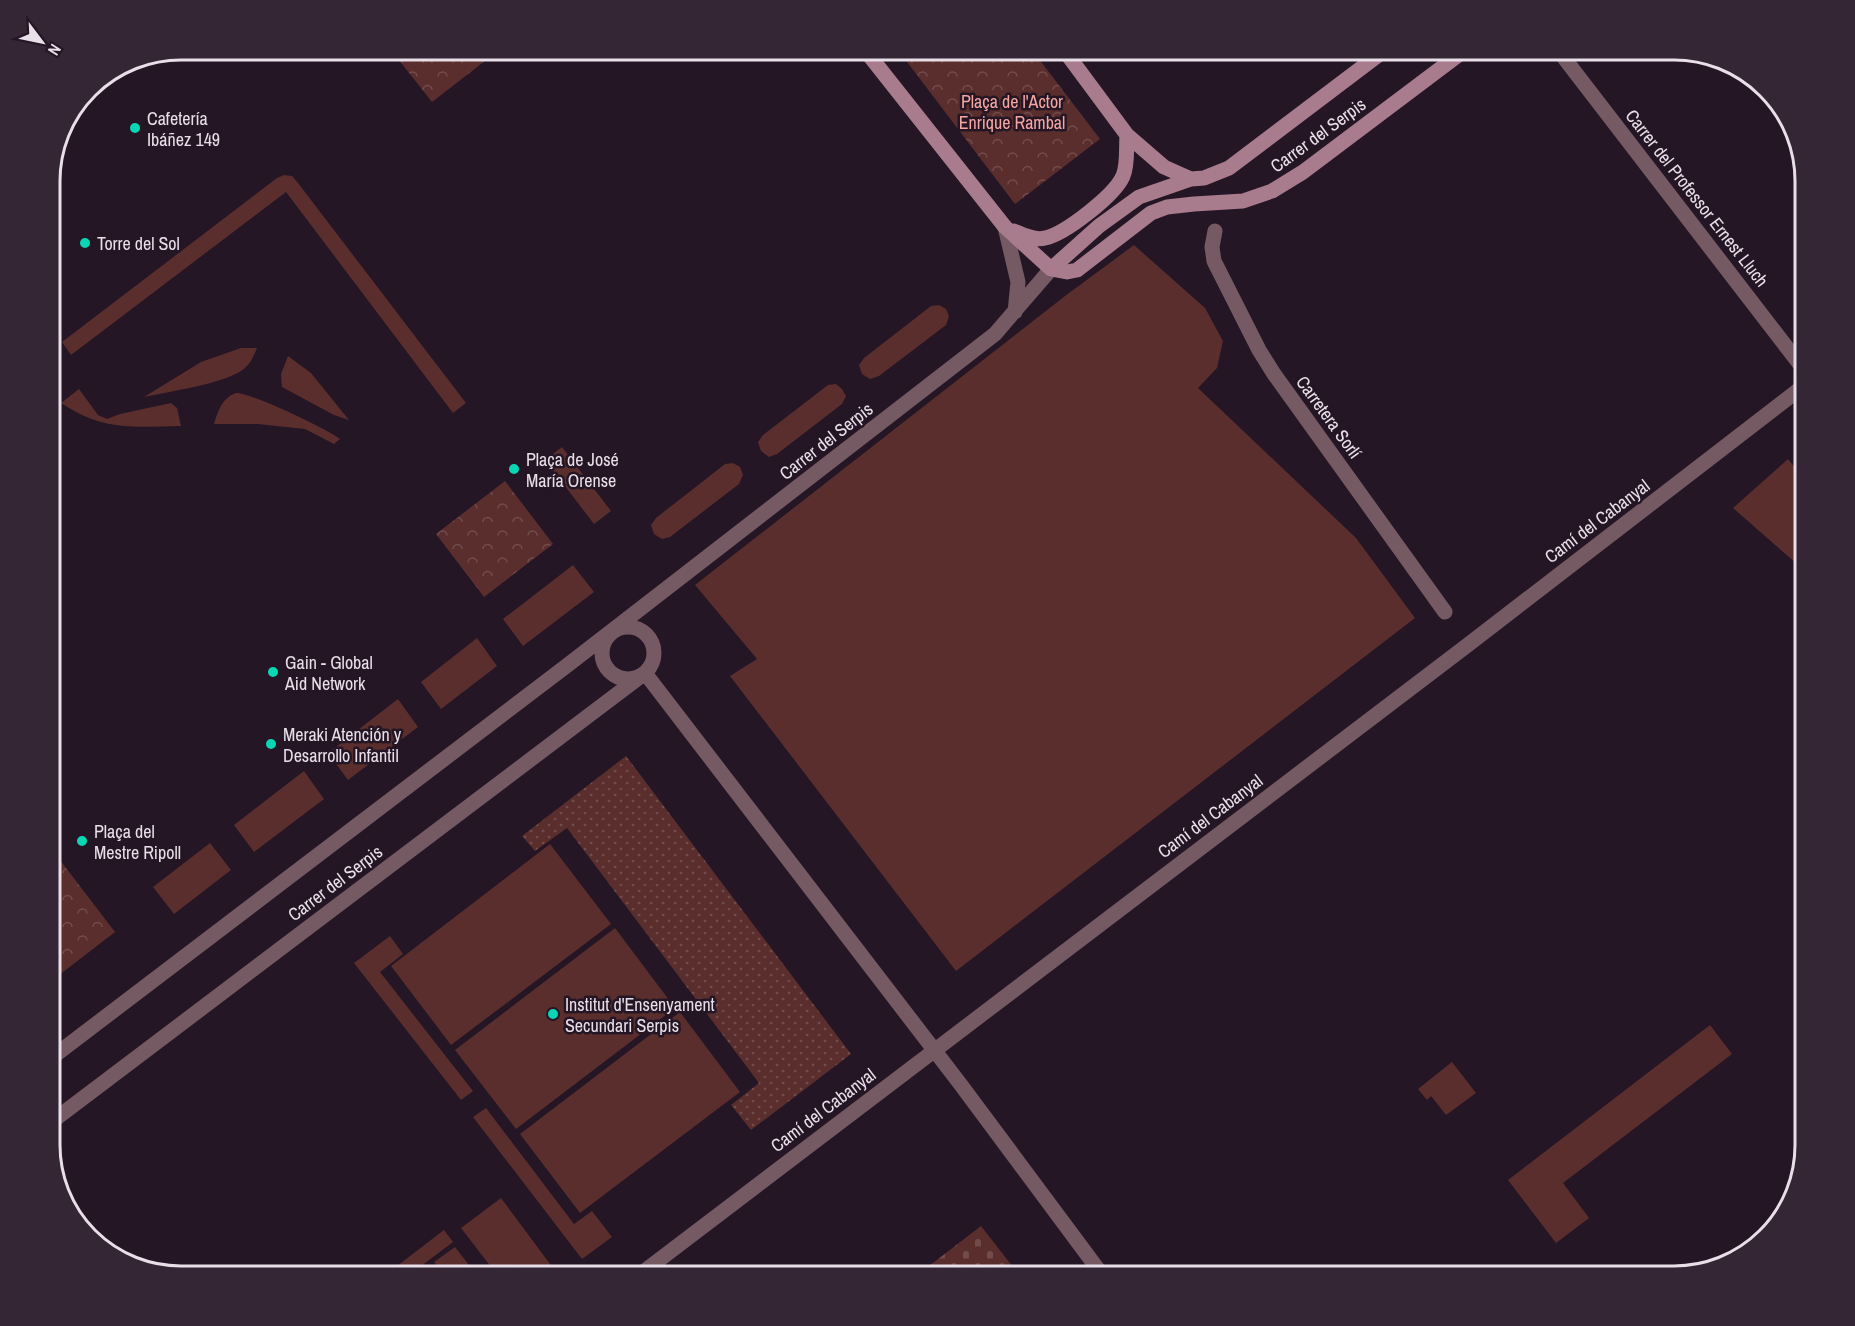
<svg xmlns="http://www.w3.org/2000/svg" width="1855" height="1326" viewBox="0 0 1855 1326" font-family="'Archivo Narrow',sans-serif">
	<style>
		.grass { fill: #5a2e2c }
		.cemetery { fill: url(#cemetery-stones) }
		.park { fill: url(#park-crowns) }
		.garden { fill: url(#garden-dots) }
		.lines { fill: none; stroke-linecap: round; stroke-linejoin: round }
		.street { stroke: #755963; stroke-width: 15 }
		.secondary { stroke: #a87b8d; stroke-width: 15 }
		.poi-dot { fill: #0ad5b5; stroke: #241625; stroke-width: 2 }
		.labels { text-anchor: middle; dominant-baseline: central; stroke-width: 5; stroke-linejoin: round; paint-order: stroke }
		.park-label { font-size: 18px; fill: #f5a6a1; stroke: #241625 }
		.poi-label { font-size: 18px; fill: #e8dfe9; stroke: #241625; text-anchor: start }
		.street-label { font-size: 18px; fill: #e8dfe9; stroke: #241625 }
		.rim { fill: none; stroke: #e8dfe9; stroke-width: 3 }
	</style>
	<defs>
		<pattern id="cemetery-stones" width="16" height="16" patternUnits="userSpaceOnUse" patternTransform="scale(1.5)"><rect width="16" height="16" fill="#5a2e2c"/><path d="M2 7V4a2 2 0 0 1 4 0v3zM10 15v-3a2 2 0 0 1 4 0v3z" fill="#724c4b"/></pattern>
		<pattern id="park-crowns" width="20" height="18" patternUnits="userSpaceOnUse" patternTransform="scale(1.5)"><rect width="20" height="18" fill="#5a2e2c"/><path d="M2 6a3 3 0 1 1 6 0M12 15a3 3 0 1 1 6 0" fill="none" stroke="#724c4b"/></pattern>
		<pattern id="garden-dots" width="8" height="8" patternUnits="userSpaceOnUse" patternTransform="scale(1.5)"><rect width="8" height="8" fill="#5a2e2c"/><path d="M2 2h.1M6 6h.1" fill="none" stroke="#724c4b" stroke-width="1.8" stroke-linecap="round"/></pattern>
	</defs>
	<rect width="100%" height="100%" fill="#241625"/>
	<path class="grass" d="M 284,175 L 292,176 L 298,183 L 466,403 L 453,413 L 286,192 L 71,355 L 62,342 L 277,178 Z
		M 1134,245 L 1205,308 L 1223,341 L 1217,368 L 1198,388 L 1356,538 L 1415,618 L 956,971 L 730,676 L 757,659 L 695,585 L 1065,296 Z
		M 939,305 L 946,309 L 949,316 L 946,325 L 879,376 L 870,379 L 862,374 L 859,365 L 864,358 L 931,306 Z
		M 241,348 L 257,348 C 254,355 251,363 245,368 C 229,383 167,392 144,397 L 201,362 Z
		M 288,356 L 311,373 L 349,420 L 334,415 L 282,387 L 281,374 Z
		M 836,384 L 842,389 L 846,396 L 842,404 L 777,454 L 769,457 L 761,451 L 758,442 L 763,435 L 828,385 Z
		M 79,389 L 98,415 L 107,419 L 120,414 L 171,403 L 177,408 L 181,426 C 132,427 103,431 61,403 Z
		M 236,393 C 252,393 325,428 340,439 L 334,444 L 305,429 L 258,424 L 214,424 C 218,411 222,398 236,393 Z
		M 562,447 L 611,511 L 594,524 L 545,460 Z
		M 1788,459 L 1805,480 L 1805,571 L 1733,508 Z
		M 733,463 L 740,467 L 743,475 L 739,484 L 670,537 L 662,539 L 654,534 L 651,525 L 656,518 L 725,464 Z
		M 573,565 L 594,592 L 523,646 L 503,619 Z
		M 477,638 L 497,666 L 441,709 L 421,682 Z
		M 398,699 L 418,727 L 348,780 L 328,753 Z
		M 304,771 L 324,799 L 254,852 L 234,825 Z
		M 210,843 L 231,870 L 174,914 L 153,887 Z
		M 550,844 L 611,924 L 451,1045 L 391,966 Z
		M 615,928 L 675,1008 L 516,1129 L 455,1050 Z
		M 390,936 L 403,954 L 380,972 L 473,1091 L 461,1100 L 354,963 Z
		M 680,1012 L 740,1092 L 580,1213 L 520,1134 Z
		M 1710,1025 L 1732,1054 L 1563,1183 L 1589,1218 L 1556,1243 L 1508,1180 Z
		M 1452,1062 L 1476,1093 L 1446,1115 L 1431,1096 L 1427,1100 L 1418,1089 Z
		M 486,1108 L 574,1224 L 592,1211 L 612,1237 L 582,1259 L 473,1117 Z
		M 501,1198 L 559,1276 L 525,1276 L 515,1264 L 498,1276 L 461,1228 Z
		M 444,1230 L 453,1242 L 408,1276 L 384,1276 Z
		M 455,1247 L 476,1274 L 472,1276 L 446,1276 L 434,1262 Z"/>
	<path class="cemetery" d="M 981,1226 L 1020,1276 L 916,1276 Z"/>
	<path class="park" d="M 391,50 L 499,50 L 432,102 Z
		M 898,50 L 1032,50 L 1100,139 L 1015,204 Z
		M 505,481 L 553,544 L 484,597 L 436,534 Z
		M 50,847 L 115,932 L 50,982 Z"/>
	<path class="garden" d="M 626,756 L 851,1054 L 751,1130 L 731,1105 L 759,1083 L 567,828 L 535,851 L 522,836 Z"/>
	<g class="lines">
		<path class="street" d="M 1558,50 L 1805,371
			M 1005,227 L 1018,282 L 1015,312
			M 1215,231 L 1212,247 L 1214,261 L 1259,350 L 1274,374 L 1445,612
			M602 653a26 26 0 1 1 52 0a26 26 0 1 1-52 0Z
			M 50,1059 L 569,664 L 995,334 L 1051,269
			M 50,1123 L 645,673 L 961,1085 L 1103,1276
			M 638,1276 L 1469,644 L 1805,385"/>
		<path class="secondary" d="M 865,50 L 1005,227 L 1051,269 L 1067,272 L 1077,270 L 1151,213 L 1167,207 L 1194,204 L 1243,201 L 1272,191 L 1303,172 L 1465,50
			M 1064,50 L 1127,135 L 1164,167 L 1191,179
			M 1014,231 C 1023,235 1035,241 1045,238 C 1065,234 1115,195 1123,176 C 1128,165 1126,148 1127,135
			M 1051,269 L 1099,226 L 1139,197 L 1191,179 L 1204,178 L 1229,168 L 1385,50"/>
	</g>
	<g class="poi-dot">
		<circle cx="135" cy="128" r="6"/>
		<circle cx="85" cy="243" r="6"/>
		<circle cx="514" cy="469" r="6"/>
		<circle cx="273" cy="672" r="6"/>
		<circle cx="271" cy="744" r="6"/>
		<circle cx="82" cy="841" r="6"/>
		<circle cx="553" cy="1014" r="6"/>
	</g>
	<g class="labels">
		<g class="park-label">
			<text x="1012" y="101">Plaça de l'Actor<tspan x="1012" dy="21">Enrique Rambal</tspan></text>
		</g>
		<g class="poi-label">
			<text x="147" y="118">Cafetería<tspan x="147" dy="21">Ibáñez 149</tspan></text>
			<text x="97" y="243">Torre del Sol</text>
			<text x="526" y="459">Plaça de José<tspan x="526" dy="21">María Orense</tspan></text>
			<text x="285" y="662">Gain - Global<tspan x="285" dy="21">Aid Network</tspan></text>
			<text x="283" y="734">Meraki Atención y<tspan x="283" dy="21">Desarrollo Infantil</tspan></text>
			<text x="94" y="831">Plaça del<tspan x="94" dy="21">Mestre Ripoll</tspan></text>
			<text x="565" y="1004">Institut d'Ensenyament<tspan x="565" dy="21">Secundari Serpis</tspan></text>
		</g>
		<g class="street-label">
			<text transform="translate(1318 135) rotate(-36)">Carrer del Serpis</text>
			<text transform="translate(1697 198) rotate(52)">Carrer del Professor Ernest Lluch</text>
			<text transform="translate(1329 417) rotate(54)">Carretera Sorlí</text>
			<text transform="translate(826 441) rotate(-38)">Carrer del Serpis</text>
			<text transform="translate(1597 521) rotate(-37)">Camí del Cabanyal</text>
			<text transform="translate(1210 816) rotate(-37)">Camí del Cabanyal</text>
			<text transform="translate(335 883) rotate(-37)">Carrer del Serpis</text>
			<text transform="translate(823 1110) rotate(-37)">Camí del Cabanyal</text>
		</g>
	</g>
	<path d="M0 0H1855V1326H0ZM181 60H1674A121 121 0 0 1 1795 181V1145A121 121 0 0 1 1674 1266H181A121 121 0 0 1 60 1145V181A121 121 0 0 1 181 60Z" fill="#342635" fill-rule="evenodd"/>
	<path class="rim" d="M181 60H1674A121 121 0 0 1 1795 181V1145A121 121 0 0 1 1674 1266H181A121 121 0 0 1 60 1145V181A121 121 0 0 1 181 60Z"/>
	<g transform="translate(42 42) rotate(122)" stroke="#241625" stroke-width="4.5" paint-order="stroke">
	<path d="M0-4.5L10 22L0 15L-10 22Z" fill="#e8dfe9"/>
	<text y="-9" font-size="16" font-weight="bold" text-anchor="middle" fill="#e8dfe9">N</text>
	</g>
</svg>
